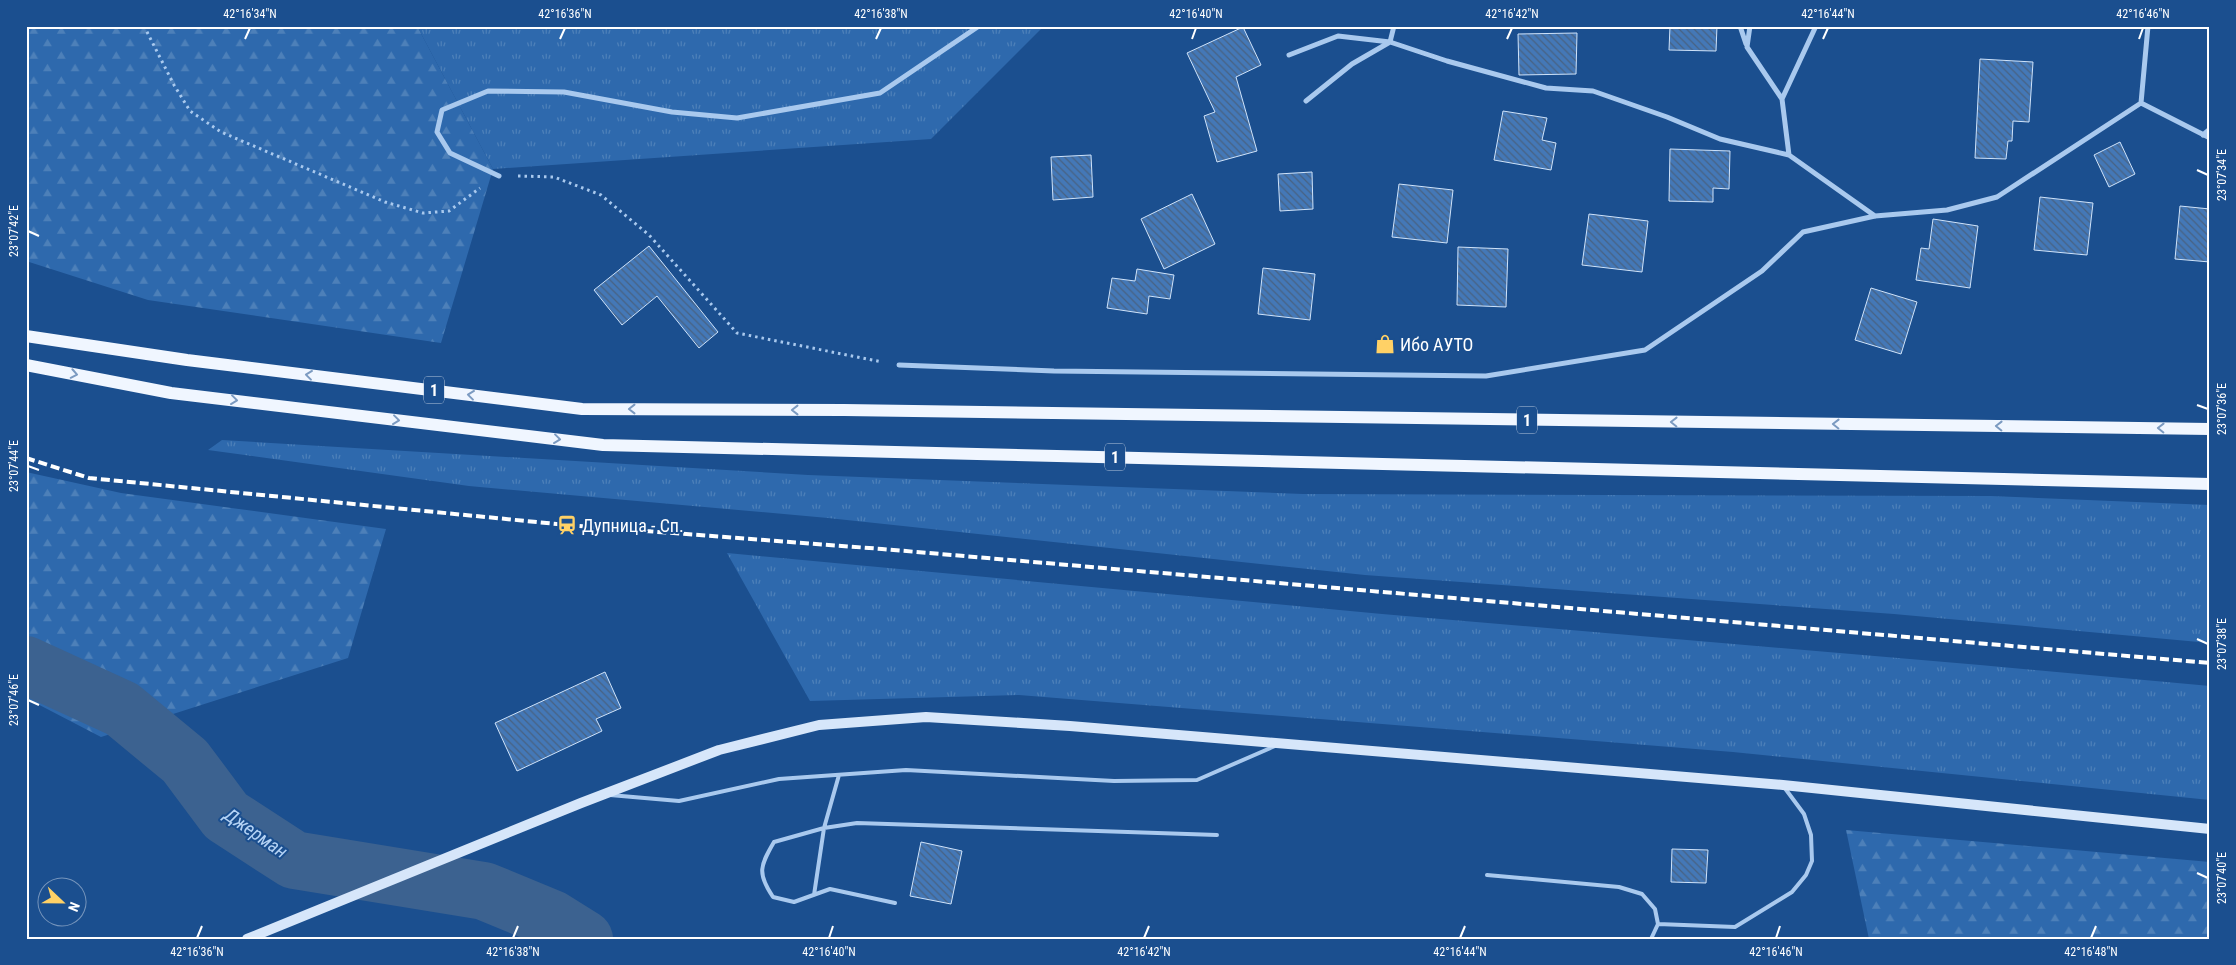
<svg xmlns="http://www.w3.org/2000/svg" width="2236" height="965" viewBox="0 0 2236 965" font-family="'Roboto Condensed',sans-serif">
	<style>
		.grass { fill: url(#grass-tufts) }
		.forest { fill: url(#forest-firs) }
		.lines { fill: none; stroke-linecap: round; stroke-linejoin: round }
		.river { stroke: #3c6290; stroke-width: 58 }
		.building { fill: url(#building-back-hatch); stroke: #cfe3fa }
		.path { stroke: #a9c9ee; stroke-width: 3; stroke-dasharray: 2.5 4; stroke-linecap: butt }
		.service { stroke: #a9c9ee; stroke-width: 4 }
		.minor { stroke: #a9c9ee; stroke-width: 5 }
		.secondary { stroke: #d6e6fa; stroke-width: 10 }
		.primary { stroke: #f0f6ff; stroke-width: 12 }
		.rail { stroke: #fff; stroke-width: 4; stroke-dasharray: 9 4; stroke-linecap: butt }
		.oneway { stroke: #7b9ac1 }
		.ticks { fill: none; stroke: #fff; stroke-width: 2 }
		.labels { text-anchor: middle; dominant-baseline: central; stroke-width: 4; stroke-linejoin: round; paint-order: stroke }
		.shield { fill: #1b4f8f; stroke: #bbcadd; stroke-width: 1 }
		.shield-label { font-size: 16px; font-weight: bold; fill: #fff }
		.poi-label { font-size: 18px; fill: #fff; stroke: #1b4f8f; text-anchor: start }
		.water-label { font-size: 19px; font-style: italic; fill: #b5d3f5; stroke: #1b4f8f }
		.neatline { fill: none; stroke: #fff; stroke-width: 2 }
		.ticks-label { font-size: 12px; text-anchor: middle; fill: #fff }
	</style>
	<defs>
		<pattern id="grass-tufts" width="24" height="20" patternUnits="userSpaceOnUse" patternTransform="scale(1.25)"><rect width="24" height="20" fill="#2e69ad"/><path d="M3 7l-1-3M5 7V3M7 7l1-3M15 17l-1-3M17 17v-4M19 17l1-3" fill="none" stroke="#4d80b9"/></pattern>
		<pattern id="forest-firs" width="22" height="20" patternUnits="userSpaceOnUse" patternTransform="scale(1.25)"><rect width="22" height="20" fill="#2e69ad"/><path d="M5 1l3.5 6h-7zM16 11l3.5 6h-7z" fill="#4d80b9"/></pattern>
		<pattern id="building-back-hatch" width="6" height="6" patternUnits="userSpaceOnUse" patternTransform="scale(1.25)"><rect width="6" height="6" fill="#4478b7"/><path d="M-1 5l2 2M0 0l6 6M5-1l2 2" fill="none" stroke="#486282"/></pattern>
	</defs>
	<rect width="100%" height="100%" fill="#1b4f8f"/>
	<path class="grass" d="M 417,26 L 1044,26 L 931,139 L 493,169 Z
		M 222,440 L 808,475 L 1303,494 L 1991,496 L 2210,505 L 2210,643 L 1894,614 L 1365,575 L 828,518 L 469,486 L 208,450 Z
		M 727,553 L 1382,614 L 1980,665 L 2210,686 L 2210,800 L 1733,752 L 1019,695 L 810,701 Z"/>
	<path class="forest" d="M 26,26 L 417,26 L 493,169 L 441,343 L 148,300 L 26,261 Z
		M 26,472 L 121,493 L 386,529 L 348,658 L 101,737 L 26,698 Z
		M 1846,830 L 2210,862 L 2210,939 L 1869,939 Z"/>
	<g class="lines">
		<path class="river" d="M 26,665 L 122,709 L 185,761 L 226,816 L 294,860 L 484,891 L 552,919 L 584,939"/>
	</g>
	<path class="building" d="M 1670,26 L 1717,26 L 1716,51 L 1669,50 Z
		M 1243,27 L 1261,65 L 1236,77 L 1257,151 L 1217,162 L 1204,116 L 1215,112 L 1187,53 Z
		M 1577,33 L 1576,74 L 1519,75 L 1518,34 Z
		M 1980,59 L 2033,62 L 2029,122 L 2013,121 L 2012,141 L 2008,141 L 2006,159 L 1975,158 Z
		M 1503,111 L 1547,118 L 1542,140 L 1556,143 L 1551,170 L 1494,160 Z
		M 2120,142 L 2135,174 L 2109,187 L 2094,155 Z
		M 1670,149 L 1730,151 L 1729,189 L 1713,188 L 1713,202 L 1669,201 Z
		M 1091,155 L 1093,197 L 1053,200 L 1051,157 Z
		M 1312,172 L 1313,209 L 1280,211 L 1278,174 Z
		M 1399,184 L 1453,190 L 1447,243 L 1392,237 Z
		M 1192,194 L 1215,244 L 1164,269 L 1141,219 Z
		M 2040,197 L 2093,203 L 2087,255 L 2034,250 Z
		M 2180,206 L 2210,209 L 2210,262 L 2175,259 Z
		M 1589,214 L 1648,221 L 1642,272 L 1582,265 Z
		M 1933,219 L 1978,226 L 1970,288 L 1916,280 L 1921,248 L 1929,249 Z
		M 649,246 L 718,332 L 699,348 L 657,296 L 622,325 L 594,290 Z
		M 1458,247 L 1508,249 L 1506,307 L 1457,305 Z
		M 1263,268 L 1315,274 L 1310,320 L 1258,314 Z
		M 1137,269 L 1174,275 L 1170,299 L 1149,296 L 1147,314 L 1107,308 L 1112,278 L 1135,281 Z
		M 1871,288 L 1917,302 L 1901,354 L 1855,340 Z
		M 605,672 L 621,708 L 596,719 L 602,731 L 517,771 L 495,723 Z
		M 921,842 L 962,851 L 951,904 L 910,896 Z
		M 1672,849 L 1708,850 L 1706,883 L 1671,882 Z"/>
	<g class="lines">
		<path class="path" d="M 144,26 L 174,85 L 190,111 L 221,132 L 385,202 L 423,213 L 449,211 L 480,188
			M 518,176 L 554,177 L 601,195 L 649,235 L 737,333 L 882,362"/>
		<path class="service" d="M 839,775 L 824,828 L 774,842 C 760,866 757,873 773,897 L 794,902 L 830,889 L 895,903
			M 610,795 L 679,801 L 779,779 L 906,770 L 1114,781 L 1197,780 L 1275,746
			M 1487,875 L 1619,887 L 1642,894 L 1655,909 L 1658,924
			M 814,895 L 824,828 L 857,823 L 1217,835
			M 1651,939 L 1658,924 L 1735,927 L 1792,892 L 1806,875 L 1812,861 L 1811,835 L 1804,814 L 1784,787"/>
		<path class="minor" d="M 1740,26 L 1746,44
			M 1750,26 L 1747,47 L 1782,99
			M 1289,55 L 1338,36 L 1390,42 L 1447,61 L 1546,88 L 1593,91 L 1667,117 L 1720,139 L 1789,155 L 1875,216
			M 1306,101 L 1352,64 L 1390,42 L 1394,26
			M 2141,103 L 2148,26
			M 2203,135 L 2210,129
			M 1789,155 L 1782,99 L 1816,26
			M 499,176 L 450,153 L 437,132 L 442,110 L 488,91 L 564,92 L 672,112 L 737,118 L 880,93 L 979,26
			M 899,365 L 1054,371 L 1486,376 L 1645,350 L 1762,271 L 1803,232 L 1875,216 L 1947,210 L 1997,197 L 2141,103 L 2210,138"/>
		<path class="secondary" d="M 247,939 L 581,803 L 719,750 L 819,725 L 926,717 L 1070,726 L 1783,785 L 2210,829"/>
		<path class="primary" d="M 26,336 L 187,360 L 582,409 L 844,410 L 2210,429
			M 26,365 L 171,393 L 603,445 L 2210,484"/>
		<path class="rail" d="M 26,458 L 89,478 L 567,525 L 882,549 L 2210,663"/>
	</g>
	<defs><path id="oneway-chevron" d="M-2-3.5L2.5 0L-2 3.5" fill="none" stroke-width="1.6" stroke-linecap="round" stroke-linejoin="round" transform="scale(1.25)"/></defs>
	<g class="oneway">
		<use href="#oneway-chevron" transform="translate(74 374) rotate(11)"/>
		<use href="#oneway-chevron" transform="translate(309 375) rotate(-173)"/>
		<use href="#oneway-chevron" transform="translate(471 395) rotate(-173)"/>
		<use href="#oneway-chevron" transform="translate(234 400) rotate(7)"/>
		<use href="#oneway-chevron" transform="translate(632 409) rotate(-180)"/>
		<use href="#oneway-chevron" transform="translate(795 410) rotate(-180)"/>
		<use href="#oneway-chevron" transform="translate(396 420) rotate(7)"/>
		<use href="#oneway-chevron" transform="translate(1674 422) rotate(-179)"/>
		<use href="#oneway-chevron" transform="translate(1836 424) rotate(-179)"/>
		<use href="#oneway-chevron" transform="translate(1999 426) rotate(-179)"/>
		<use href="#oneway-chevron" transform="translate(2161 428) rotate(-179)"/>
		<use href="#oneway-chevron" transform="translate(557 439) rotate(7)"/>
	</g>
	<path class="ticks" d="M 245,39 L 250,28M 560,39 L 565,28M 876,39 L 881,28M 1192,39 L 1196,28M 1507,39 L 1512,28M 1823,39 L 1828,28M 2139,39 L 2143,28M 2197,170 L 2208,175M 28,231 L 39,236M 2197,405 L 2208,409M 28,466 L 39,470M 2197,639 L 2208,644M 28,700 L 39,705M 2197,873 L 2208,878M 197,938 L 202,926M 513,938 L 518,926M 829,938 L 833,926M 1144,938 L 1149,926M 1460,938 L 1465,926M 1776,938 L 1780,926M 2091,938 L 2096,926"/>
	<defs>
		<symbol id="shop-bare" viewBox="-9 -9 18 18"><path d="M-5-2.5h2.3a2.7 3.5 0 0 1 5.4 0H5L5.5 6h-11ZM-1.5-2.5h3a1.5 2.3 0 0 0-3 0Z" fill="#ffd166" stroke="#1b4f8f" stroke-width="2.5" paint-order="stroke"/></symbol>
		<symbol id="station-bare" viewBox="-9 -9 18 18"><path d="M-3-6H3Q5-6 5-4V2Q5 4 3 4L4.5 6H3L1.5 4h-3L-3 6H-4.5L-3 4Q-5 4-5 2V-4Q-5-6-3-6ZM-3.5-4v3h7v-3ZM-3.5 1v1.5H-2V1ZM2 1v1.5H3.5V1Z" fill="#ffd166" stroke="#1b4f8f" stroke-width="2.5" paint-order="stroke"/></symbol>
	</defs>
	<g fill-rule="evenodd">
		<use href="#shop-bare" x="1371" y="330" width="28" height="28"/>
		<use href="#station-bare" x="553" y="511" width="28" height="28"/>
	</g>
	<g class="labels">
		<g class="shield">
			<rect x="424" y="376.5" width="20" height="27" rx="4"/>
			<rect x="1517" y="406.5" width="20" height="27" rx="4"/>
			<rect x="1105" y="443.5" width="20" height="27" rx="4"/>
		</g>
		<g class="shield-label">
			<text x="434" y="390">1</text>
			<text x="1527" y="420">1</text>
			<text x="1115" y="457">1</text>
		</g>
		<g class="poi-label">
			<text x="1400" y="344">Ибо АУТО</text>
			<text x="582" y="525">Дупница - Сп.</text>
		</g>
		<g class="water-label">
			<text transform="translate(256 833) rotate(35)">Джерман</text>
		</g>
	</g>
	<rect width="2236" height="965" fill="none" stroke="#1b4f8f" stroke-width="55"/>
	<g transform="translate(62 902) rotate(112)"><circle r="24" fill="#1b4f8f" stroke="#7695bc"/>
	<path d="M0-4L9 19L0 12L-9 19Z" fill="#ffd166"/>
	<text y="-8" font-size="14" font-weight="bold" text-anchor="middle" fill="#ffffff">N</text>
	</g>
	<rect x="28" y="28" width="2180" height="910" class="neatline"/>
	<g class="ticks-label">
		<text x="250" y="18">42°16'34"N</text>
		<text x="565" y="18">42°16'36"N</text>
		<text x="881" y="18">42°16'38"N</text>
		<text x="1196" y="18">42°16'40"N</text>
		<text x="1512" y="18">42°16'42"N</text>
		<text x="1828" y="18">42°16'44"N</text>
		<text x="2143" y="18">42°16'46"N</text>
		<text transform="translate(2222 175) rotate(-90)" y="4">23°07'34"E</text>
		<text transform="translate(14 231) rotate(-90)" y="4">23°07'42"E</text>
		<text transform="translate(2222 409) rotate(-90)" y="4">23°07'36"E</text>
		<text transform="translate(14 466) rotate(-90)" y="4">23°07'44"E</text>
		<text transform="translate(2222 644) rotate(-90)" y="4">23°07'38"E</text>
		<text transform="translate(14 700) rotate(-90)" y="4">23°07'46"E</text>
		<text transform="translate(2222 878) rotate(-90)" y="4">23°07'40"E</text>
		<text x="197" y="956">42°16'36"N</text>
		<text x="513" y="956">42°16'38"N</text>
		<text x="829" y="956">42°16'40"N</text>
		<text x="1144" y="956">42°16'42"N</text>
		<text x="1460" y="956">42°16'44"N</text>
		<text x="1776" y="956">42°16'46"N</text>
		<text x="2091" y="956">42°16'48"N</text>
	</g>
</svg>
